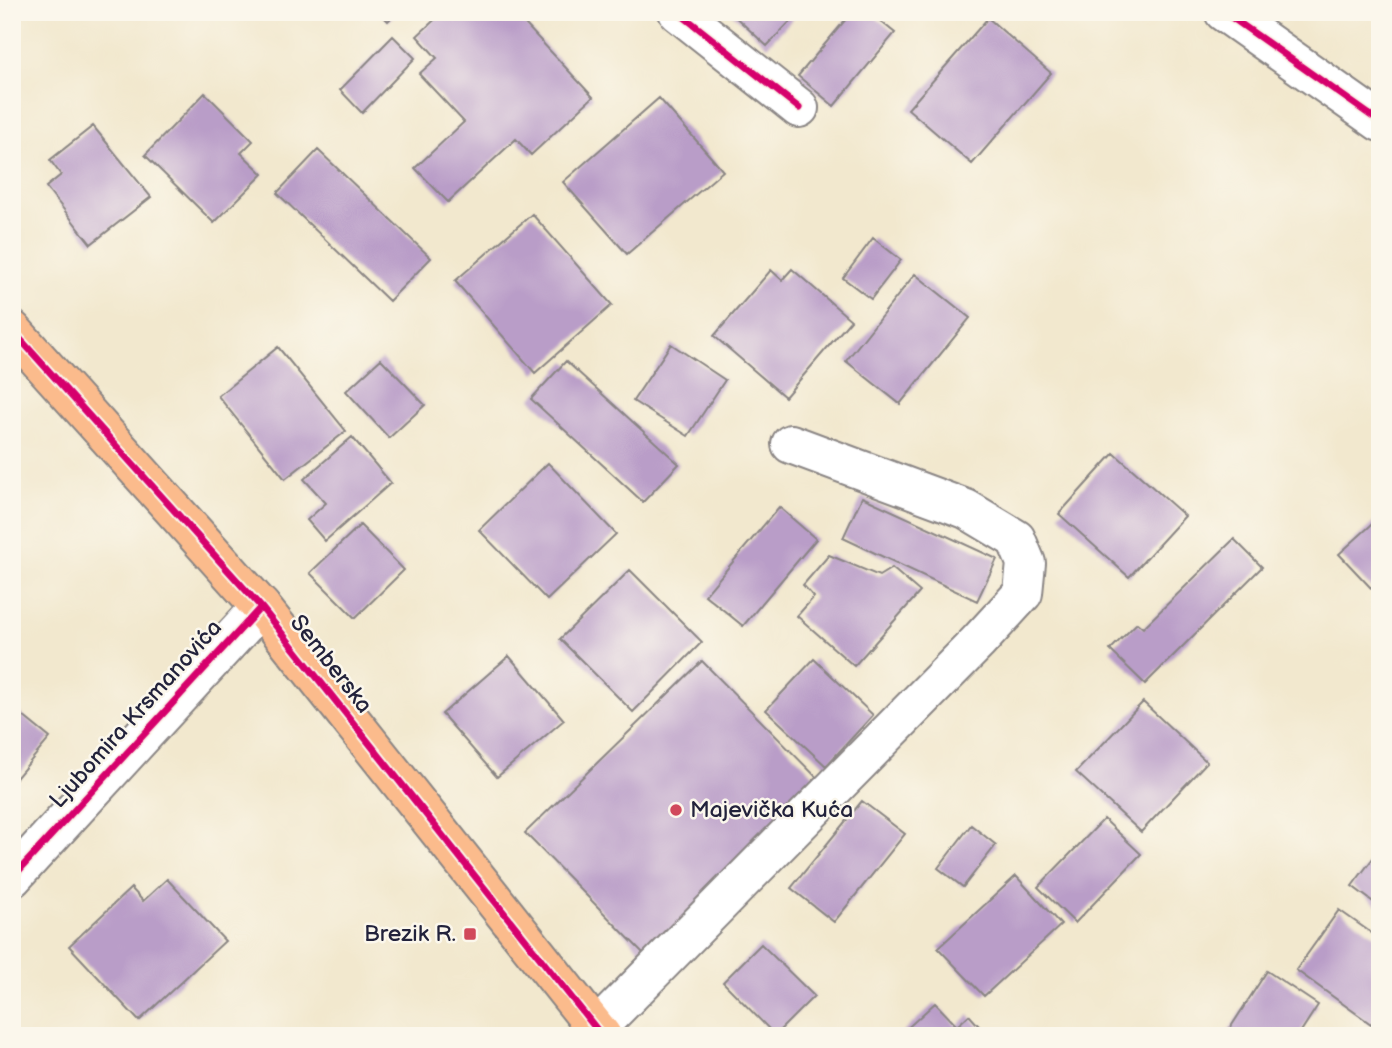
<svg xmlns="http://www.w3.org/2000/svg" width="1392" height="1048" viewBox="0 0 1392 1048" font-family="'Balsamiq Sans',sans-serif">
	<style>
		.building { fill: #b99dc8 }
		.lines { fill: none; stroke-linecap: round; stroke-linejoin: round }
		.minor-casing { stroke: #8a8584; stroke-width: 42 }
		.major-casing { stroke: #8a8584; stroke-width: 42 }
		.minor { stroke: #fff; stroke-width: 38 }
		.major { stroke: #fbbb8c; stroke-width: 38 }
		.cycleway-casing { stroke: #fbf7ec; stroke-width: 11 }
		.cycleway { stroke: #d6006c; stroke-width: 7 }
		.poi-dot { fill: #d1495b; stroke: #fbf7ec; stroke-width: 2.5 }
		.labels { text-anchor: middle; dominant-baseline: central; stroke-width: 5; stroke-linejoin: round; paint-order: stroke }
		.street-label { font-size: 23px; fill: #22223b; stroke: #fbf7ec }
		.poi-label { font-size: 23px; fill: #22223b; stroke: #fbf7ec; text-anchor: start }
	</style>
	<rect width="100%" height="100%" fill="#fbf7ec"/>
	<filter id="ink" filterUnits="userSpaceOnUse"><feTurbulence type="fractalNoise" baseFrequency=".0143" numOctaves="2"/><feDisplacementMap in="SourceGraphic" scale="14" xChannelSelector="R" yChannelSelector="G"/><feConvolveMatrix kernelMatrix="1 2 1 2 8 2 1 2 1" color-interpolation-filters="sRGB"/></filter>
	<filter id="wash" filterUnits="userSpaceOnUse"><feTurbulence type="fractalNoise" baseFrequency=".00686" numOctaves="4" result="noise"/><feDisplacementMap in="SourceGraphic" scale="28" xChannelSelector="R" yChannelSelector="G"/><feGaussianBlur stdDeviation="1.57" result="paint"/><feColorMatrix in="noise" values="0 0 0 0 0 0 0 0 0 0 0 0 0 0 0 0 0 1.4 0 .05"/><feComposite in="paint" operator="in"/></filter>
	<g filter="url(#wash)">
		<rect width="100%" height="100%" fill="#f2e8ce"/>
		<g id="blocks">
			<path class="building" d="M 379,12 L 397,12 L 388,21 Z
				M 443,12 L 514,12 L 593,97 L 531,155 L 516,139 L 448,202 L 415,168 L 464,122 L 419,74 L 437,58 L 417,36 Z
				M 730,12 L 799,12 L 767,46 Z
				M 852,12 L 869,12 L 895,33 L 834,106 L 798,76 Z
				M 988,18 L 1051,73 L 972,164 L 908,109 Z
				M 393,36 L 415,58 L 362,113 L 340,90 Z
				M 205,93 L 253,141 L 241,153 L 263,174 L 214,223 L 145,155 Z
				M 659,98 L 723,171 L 627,254 L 563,182 Z
				M 93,126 L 151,197 L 91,244 L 46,187 L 61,175 L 50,160 Z
				M 318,150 L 431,258 L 389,301 L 277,193 Z
				M 532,214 L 612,305 L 535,373 L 455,281 Z
				M 873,238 L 901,260 L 871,299 L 843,278 Z
				M 792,269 L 851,320 L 785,397 L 714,336 L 771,270 L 782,280 Z
				M 915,274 L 970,318 L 900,404 L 846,361 Z
				M 671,344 L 725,380 L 688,436 L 633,401 Z
				M 278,347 L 346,431 L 285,479 L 218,396 Z
				M 381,359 L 425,405 L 389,438 L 346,391 Z
				M 566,361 L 679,464 L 643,502 L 531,399 Z
				M 352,437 L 391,483 L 325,541 L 307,520 L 326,503 L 304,479 Z
				M 1114,453 L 1185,516 L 1129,577 L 1059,514 Z
				M 548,463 L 616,534 L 547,600 L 479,530 Z
				M 862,497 L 997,559 L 977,601 L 843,538 Z
				M 779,507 L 816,539 L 743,626 L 705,595 Z
				M 1380,517 L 1380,580 L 1371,588 L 1339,554 Z
				M 360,525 L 404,570 L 355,618 L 310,573 Z
				M 1234,539 L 1262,567 L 1145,684 L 1110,650 L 1137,623 L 1143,628 Z
				M 829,555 L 879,576 L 892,568 L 920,592 L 854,666 L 797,616 L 814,597 L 803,585 Z
				M 630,570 L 702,642 L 633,712 L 560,639 Z
				M 509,656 L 564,720 L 497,777 L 442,714 Z
				M 814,659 L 873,715 L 826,766 L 766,710 Z
				M 702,661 L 827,788 L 650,960 L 525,833 Z
				M 1143,702 L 1207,762 L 1141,832 L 1076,772 Z
				M 12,707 L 50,738 L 12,783 Z
				M 862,801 L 905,834 L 834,922 L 791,888 Z
				M 1104,819 L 1141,854 L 1075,923 L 1038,887 Z
				M 971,825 L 996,845 L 963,887 L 938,868 Z
				M 1380,849 L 1380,907 L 1352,886 Z
				M 1016,876 L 1061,925 L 984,996 L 938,948 Z
				M 167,879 L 225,941 L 139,1021 L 69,946 L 131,888 L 143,901 Z
				M 1339,910 L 1380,939 L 1380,1011 L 1371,1024 L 1296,970 Z
				M 761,944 L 814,996 L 775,1035 L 723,982 Z
				M 1267,971 L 1318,1005 L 1298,1036 L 1225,1036 Z
				M 935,1003 L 957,1026 L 969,1015 L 988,1036 L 905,1036 L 902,1033 Z"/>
		</g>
	</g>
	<g filter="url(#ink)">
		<use href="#blocks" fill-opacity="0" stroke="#8a8584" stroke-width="2"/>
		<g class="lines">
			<defs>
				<path id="minor" d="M 678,12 L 799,108
					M 1224,12 L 1380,122
					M 12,878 L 261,607
					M 596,1029 L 978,642 L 1023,593 L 1026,563 L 1016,539 L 966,509 L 791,444"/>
				<path id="major" d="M 12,330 L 261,607 L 602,1036"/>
			</defs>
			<use href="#minor" class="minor-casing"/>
			<use href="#major" class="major-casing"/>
			<use href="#minor" class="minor"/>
			<use href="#major" class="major"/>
			<defs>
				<path id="cycleway" d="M 678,12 L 799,108
					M 1224,12 L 1380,122
					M 12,330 L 261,607 L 602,1036
					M 12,878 L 261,607"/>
			</defs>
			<use href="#cycleway" class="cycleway-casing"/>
			<use href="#cycleway" class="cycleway"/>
		</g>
	</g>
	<g class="poi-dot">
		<circle cx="676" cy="810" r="7"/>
		<rect x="463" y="927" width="14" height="14" rx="3.5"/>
	</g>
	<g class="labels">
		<g class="street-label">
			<text transform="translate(331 664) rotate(52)">Semberska</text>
			<text transform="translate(136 714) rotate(-48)">Ljubomira Krsmanovića</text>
		</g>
		<g class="poi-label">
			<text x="690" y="810">Majevička Kuća</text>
			<text x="456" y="934" text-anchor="end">Brezik R.</text>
		</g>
	</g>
	<rect width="1392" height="1048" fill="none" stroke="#fbf7ec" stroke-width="42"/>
</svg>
